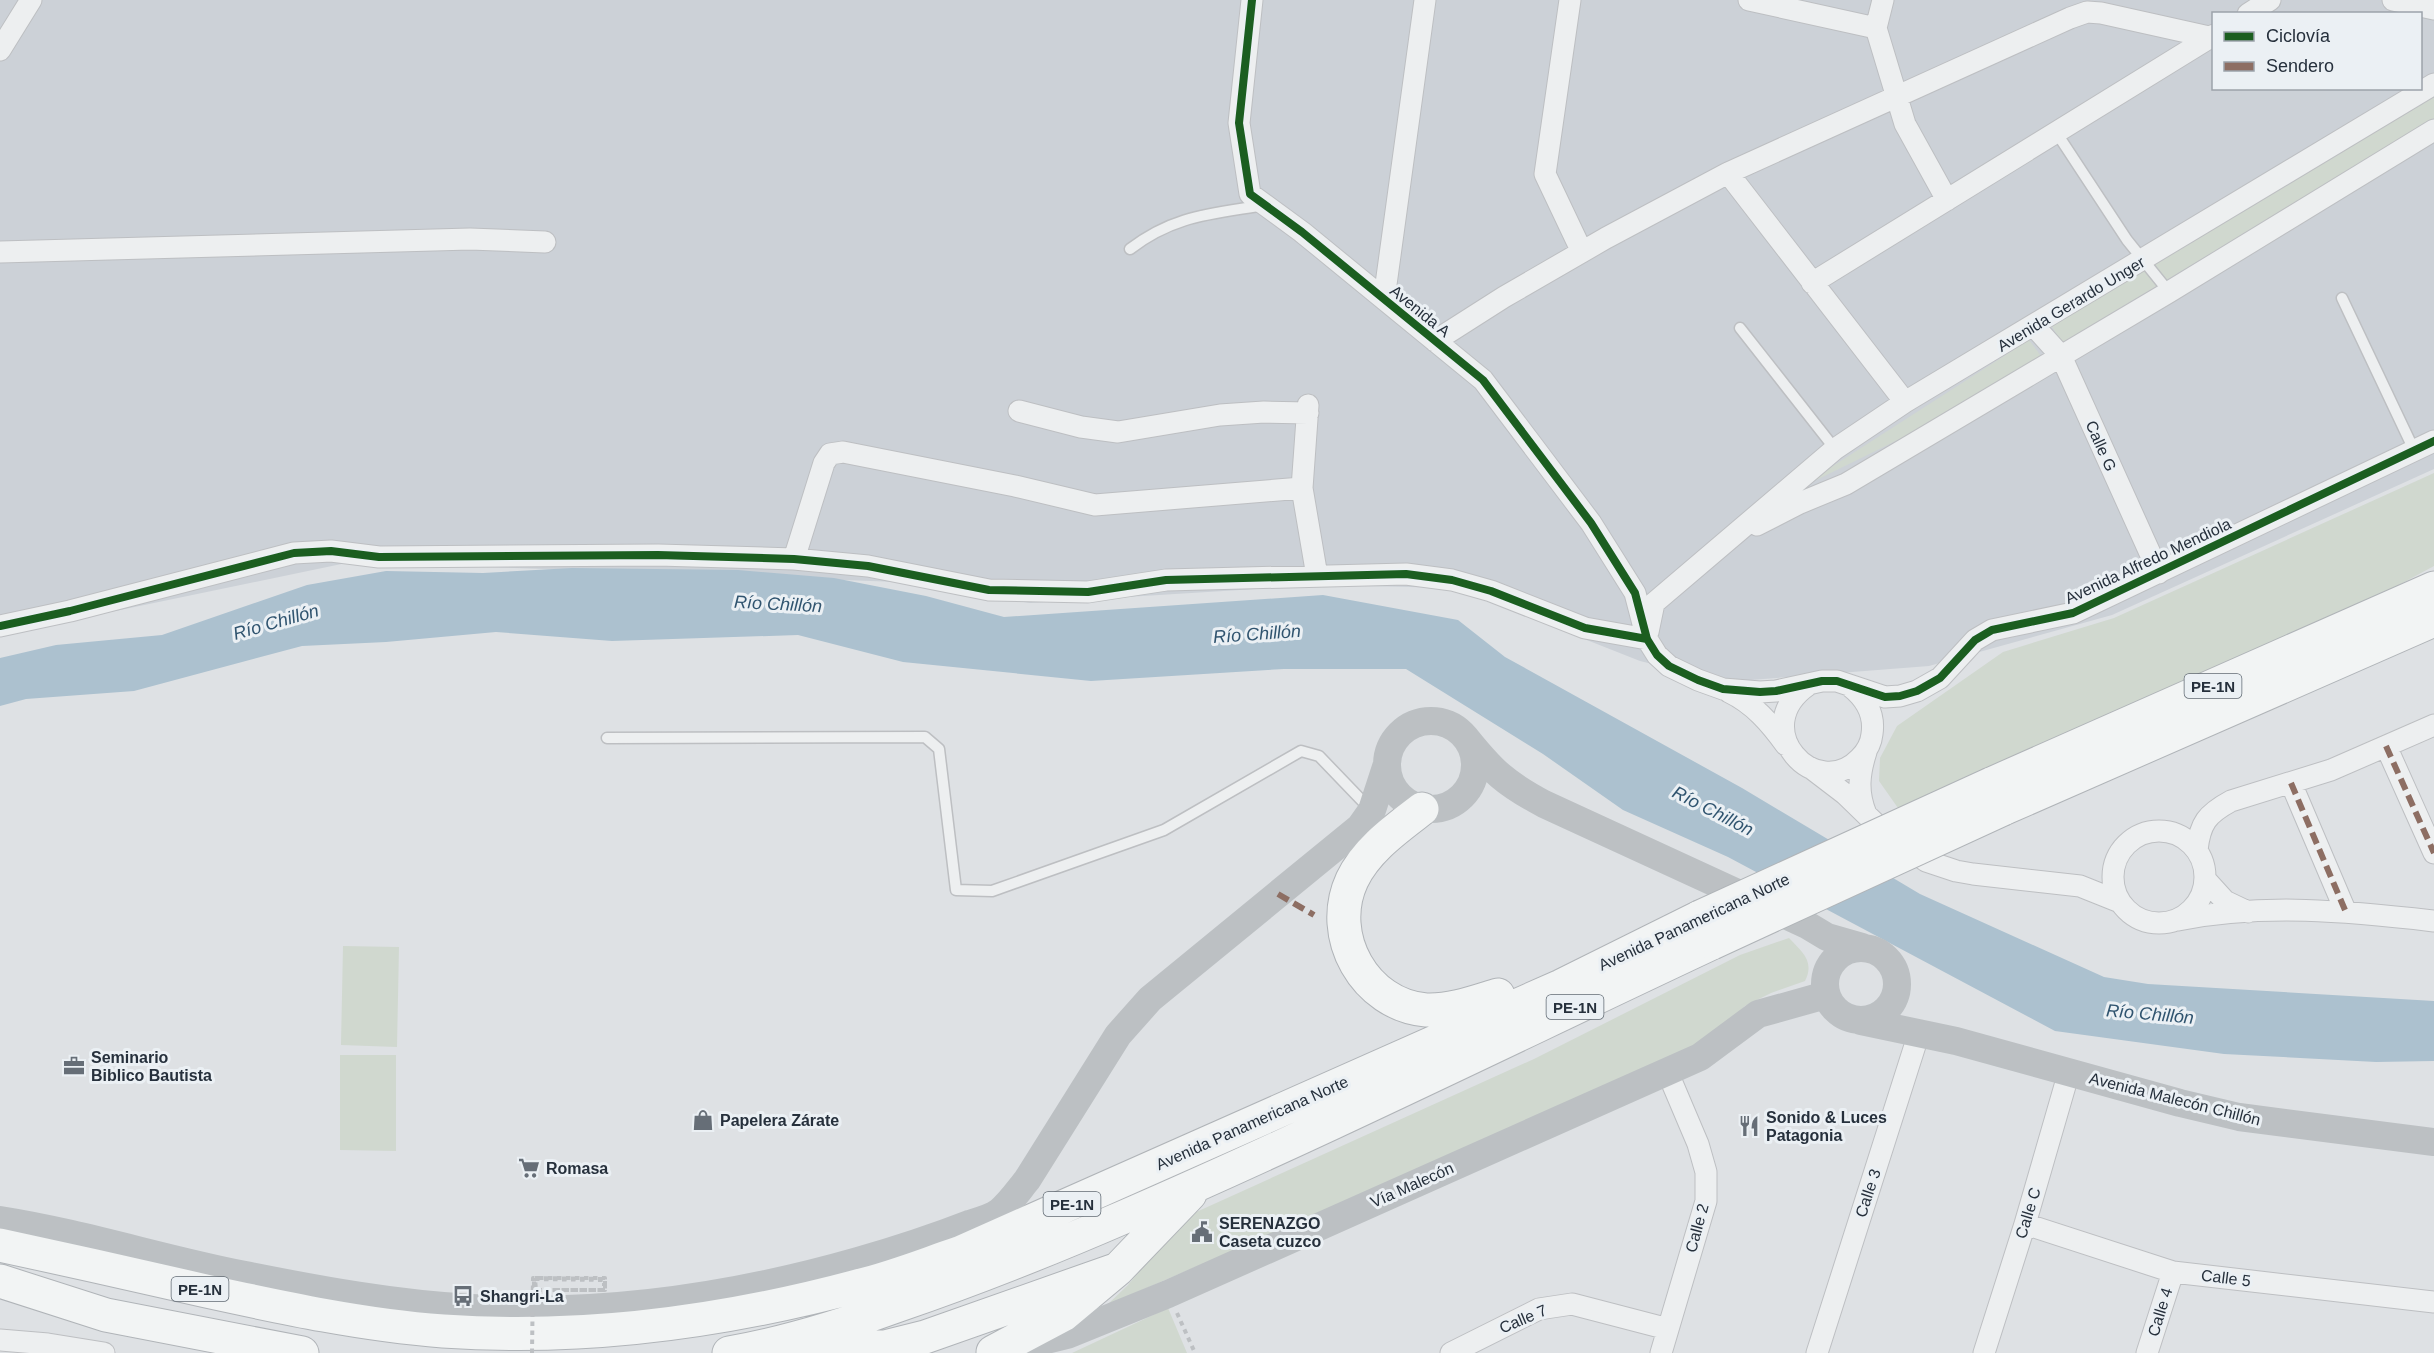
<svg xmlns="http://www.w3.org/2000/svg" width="2434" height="1353" viewBox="0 0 2434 1353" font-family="Arial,sans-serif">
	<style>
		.built { fill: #ccd1d7; fill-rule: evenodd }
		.green { fill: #d0d8cf }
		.water { fill: #acc1cf }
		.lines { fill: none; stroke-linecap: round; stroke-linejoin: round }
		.lane-casing { stroke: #bdbfc2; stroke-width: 13 }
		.street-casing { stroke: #bdbfc2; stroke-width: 23 }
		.highway-casing { stroke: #b0b4b8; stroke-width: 35 }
		.path { stroke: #bdc0c3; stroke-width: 4; stroke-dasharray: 4.5 4.5; stroke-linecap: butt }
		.lane { stroke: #edeff0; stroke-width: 10 }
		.street { stroke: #edeff0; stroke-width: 21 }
		.secondary { stroke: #bcc0c3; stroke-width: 28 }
		.highway { stroke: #f2f4f4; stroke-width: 33 }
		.highway-bridge-casing { stroke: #b0b4b8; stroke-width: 35; stroke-linecap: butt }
		.path-bridge { stroke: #bdc0c3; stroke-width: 4; stroke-dasharray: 4.5 4.5; stroke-linecap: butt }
		.highway-bridge { stroke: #f2f4f4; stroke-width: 33 }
		.quiet { stroke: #8d6e63; stroke-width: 6; stroke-dasharray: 12 6; stroke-linecap: butt }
		.cycleway-casing { stroke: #ebf0f4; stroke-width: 11 }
		.cycleway { stroke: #1b5e20; stroke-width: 8 }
		.labels { text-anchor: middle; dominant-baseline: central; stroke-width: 6; stroke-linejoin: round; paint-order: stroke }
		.shield { fill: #ebf0f4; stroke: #616a73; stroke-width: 1.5 }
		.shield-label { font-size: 15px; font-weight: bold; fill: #26303c }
		.street-label { font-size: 16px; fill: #26303c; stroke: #ebf0f4 }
		.poi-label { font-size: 16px; font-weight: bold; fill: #26303c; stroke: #ebf0f4; text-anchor: start }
		.water-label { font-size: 18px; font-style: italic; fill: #30546f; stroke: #ebf0f4 }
	</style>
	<rect width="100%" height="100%" fill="#dee1e4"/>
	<path class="built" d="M 0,0 L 2434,0 L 2434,469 L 2112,615 L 1929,666 L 1725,682 L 1640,661 L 1455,588 L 1319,585 L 1030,603 L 898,582 L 351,562 L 0,635 ZM 2214,14 L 2420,14 L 2420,88 L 2214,88 Z"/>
	<path class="green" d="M 2434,96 L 2434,119 L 2062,343 L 2051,325 Z
		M 2029,340 L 2041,356 L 1912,433 L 1794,491 Z
		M 2434,473 L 2434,566 L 2373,599 L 1898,808 L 1879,781 L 1880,758 L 1897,726 L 2003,652 L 2114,618 Z
		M 1789,938 C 1802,952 1815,961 1805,981 L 1771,993 L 1745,1006 L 1693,1053 L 1107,1305 L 1128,1285 L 1163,1242 L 1194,1213 L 1534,1059 L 1740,955 Z
		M 343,946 L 399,947 L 397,1047 L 341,1045 Z
		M 340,1055 L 396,1055 L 396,1151 L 340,1150 Z
		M 1168,1308 L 1187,1353 L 1072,1353 Z"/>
	<path class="water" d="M 572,568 L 738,570 L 834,578 L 926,596 L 1004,617 L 1323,595 L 1458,620 L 1505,657 L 1742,788 L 1920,894 L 2104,977 L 2148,984 L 2434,1001 L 2434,1061 L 2376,1062 L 2224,1054 L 2055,1031 L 1728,857 L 1623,810 L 1543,754 L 1406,669 L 1284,669 L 1091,681 L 903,662 L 798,635 L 612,641 L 496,632 L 386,642 L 302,646 L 134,691 L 26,699 L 0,706 L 0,658 L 56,645 L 162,635 L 307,585 L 386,571 L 483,573 Z"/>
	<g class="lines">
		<defs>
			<path id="lane" d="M 2056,132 L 2127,240 L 2169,292
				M 1130,249 C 1174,215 1212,214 1265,205
				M 2342,298 L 2414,450
				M 1740,328 L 1835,449
				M 607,738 L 925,737 L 939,749 L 956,890 L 992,891 L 1164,830 L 1301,751 L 1319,756 L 1369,808"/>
			<path id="street" d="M 1252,0 L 1239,123 L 1250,194 L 1302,232 L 1483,380 L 1591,523 L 1635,593 L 1647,639 L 1657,655 L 1669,666 L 1698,680 L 1723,689 L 1760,692 L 1776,691 L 1822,681 L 1837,681 L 1885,697 L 1900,696 L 1917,691 L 1940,678 L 1975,640 L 1992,630 L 2073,613 L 2434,441
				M 1570,0 L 1545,174 L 1582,252
				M 1749,0 L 1876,28
				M 1883,0 L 1876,28 L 1905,124 L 1947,200
				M 2393,0 L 2434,9
				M 2248,14 L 2270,0
				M 0,50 L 31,0
				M 1728,173 L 1905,402
				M 0,252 L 470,239 L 545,242
				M 1812,283 L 2214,35
				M 1384,299 L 1425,0
				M 2034,326 L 2061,356 L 2159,573
				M 1435,341 L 1504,297 L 1606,238 L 1728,173 L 2070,18 L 2087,12 L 2101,13 L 2209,37
				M 1308,405 L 1302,488 L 1317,576
				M 1019,411 L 1081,427 L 1118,432 L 1220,415 L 1264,412 L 1308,413
				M 1757,525 L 1800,503 L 1846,484 L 2169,292 L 2434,130
				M 794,559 L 824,463 L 830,454 L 843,452 L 1015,486 L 1095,505 L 1302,488
				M 0,626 L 70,611 L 294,553 L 331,551 L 379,557 L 658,555 L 794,559 L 868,566 L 989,590 L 1088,592 L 1166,580 L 1406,574 L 1452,580 L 1491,591 L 1585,628 L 1647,639
				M 1648,632 L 1654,603 L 1835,449 L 1905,402 L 2434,84
				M 1808,685 C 1746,728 1816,804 1860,758 C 1866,752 1871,744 1872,734 C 1875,714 1866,699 1851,687
				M 1729,692 C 1754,704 1770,723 1786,745
				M 2386,746 L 2434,853
				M 1866,752 C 1859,774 1857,792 1866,814
				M 1811,768 L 1845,794 L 1879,827 L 1926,861 L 1956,871 L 1973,874 L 2080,886 L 2120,902
				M 2291,783 L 2345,910
				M2113 877a46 46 0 1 1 92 0a46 46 0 1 1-92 0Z
				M 2197,850 C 2200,823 2207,814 2231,801 L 2331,770 L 2434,725
				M 2205,879 L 2225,901 L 2248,912
				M 2178,920 C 2263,903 2348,911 2434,921
				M 2025,1224 L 2173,1272 L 2434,1302
				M 0,1340 L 48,1344 L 104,1353
				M 1451,1353 L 1539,1309 L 1572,1304 L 1668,1329
				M 1661,1353 L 1706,1201 L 1706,1172 L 1698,1144 L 1667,1071
				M 1817,1353 L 1919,1033
				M 1984,1353 L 2025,1224 L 2069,1072
				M 2147,1353 L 2173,1272"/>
			<path id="highway" d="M 1991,784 L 2434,588
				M 1422,809 C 1396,829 1366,850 1352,880 C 1326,936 1365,1005 1426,1010 C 1451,1011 1475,1002 1498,995
				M 2003,809 L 2434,620
				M 0,1245 C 69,1260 137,1275 206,1291 C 284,1308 363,1325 443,1331 C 585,1341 724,1322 861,1285 C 894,1277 926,1264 959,1253 L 1561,986 L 1700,917
				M 0,1281 L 106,1315 L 302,1353
				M 993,1352 L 1063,1315 L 1118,1269 L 1190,1194
				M 729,1353 C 787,1343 844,1325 899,1305 C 975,1279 1050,1249 1124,1217 C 1322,1131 1516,1035 1712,943
				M 803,1353 L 847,1347 L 885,1347 L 925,1337 L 1118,1269"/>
		</defs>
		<use href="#lane" class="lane-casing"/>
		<use href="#street" class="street-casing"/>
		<use href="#highway" class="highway-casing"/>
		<path class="path" d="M 535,1279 L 604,1280 L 604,1286
			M 1177,1313 L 1195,1353"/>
		<use href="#lane" class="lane"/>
		<use href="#street" class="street"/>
		<path class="secondary" d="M1387 765a44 44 0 1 1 88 0a44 44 0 1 1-88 0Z
			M 1465,737 C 1493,772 1505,783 1544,804 L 1807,925 L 1827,937 L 1862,947
			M1825 984a36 36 0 1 1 72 0a36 36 0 1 1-72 0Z
			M 1861,1021 L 1956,1041 L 2180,1103 L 2239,1117 L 2434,1142
			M 0,1220 C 83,1233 163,1259 245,1275 C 320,1290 396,1304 472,1308 C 604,1316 732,1297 858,1261 C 896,1250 933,1238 969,1224 C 979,1221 991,1218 999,1212 C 1010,1203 1018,1191 1027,1180 L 1118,1035 L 1150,999 L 1360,827 L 1372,810 L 1387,764
			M 1017,1347 L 1067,1335 L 1168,1294 L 1700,1057 L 1758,1014 L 1826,995"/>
		<use href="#highway" class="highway"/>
		<defs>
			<path id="highway-bridge" d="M 1700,917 L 1991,784
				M 1712,943 L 2003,809"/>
		</defs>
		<use href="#highway-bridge" class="highway-bridge-casing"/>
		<path class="path-bridge" d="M 532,1353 L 533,1278 L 605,1278 L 605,1290 L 534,1290 L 534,1278 L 605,1279 L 605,1290 L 536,1290 L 535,1279"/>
		<use href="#highway-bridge" class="highway-bridge"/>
		<path class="quiet" d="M 2386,746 L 2434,853
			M 2291,783 L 2345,910
			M 1278,894 L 1314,915"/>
		<defs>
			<path id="cycleway" d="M 1252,0 L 1239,123 L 1250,194 L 1302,232 L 1483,380 L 1591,523 L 1635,593 L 1647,639 L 1657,655 L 1669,666 L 1698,680 L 1723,689 L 1760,692 L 1776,691 L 1822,681 L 1837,681 L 1885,697 L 1900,696 L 1917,691 L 1940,678 L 1975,640 L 1992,630 L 2073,613 L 2434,441
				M 0,626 L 70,611 L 294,553 L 331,551 L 379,557 L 658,555 L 794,559 L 868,566 L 989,590 L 1088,592 L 1166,580 L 1406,574 L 1452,580 L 1491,591 L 1585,628 L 1647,639"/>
		</defs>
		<use href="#cycleway" class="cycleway-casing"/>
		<use href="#cycleway" class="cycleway"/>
	</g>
	<defs>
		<symbol id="office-bare" viewBox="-9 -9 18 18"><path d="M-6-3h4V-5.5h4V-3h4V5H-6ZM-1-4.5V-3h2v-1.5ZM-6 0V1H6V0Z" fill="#666e77" stroke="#ebf0f4" stroke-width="2.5" paint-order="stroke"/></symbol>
		<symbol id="shop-bare" viewBox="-9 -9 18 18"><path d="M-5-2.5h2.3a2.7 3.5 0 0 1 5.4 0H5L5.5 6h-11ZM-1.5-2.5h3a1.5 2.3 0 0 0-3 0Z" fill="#666e77" stroke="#ebf0f4" stroke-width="2.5" paint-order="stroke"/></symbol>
		<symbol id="restaurant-bare" viewBox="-9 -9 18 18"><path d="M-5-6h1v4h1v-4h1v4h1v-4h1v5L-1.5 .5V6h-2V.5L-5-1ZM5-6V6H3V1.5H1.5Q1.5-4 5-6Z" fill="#666e77" stroke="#ebf0f4" stroke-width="2.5" paint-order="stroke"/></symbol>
		<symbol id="supermarket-bare" viewBox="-9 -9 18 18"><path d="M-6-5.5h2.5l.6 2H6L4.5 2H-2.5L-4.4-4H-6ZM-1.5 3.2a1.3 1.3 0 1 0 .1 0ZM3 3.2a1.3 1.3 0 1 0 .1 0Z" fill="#666e77" stroke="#ebf0f4" stroke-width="2.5" paint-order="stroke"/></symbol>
		<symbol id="civic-bare" viewBox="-9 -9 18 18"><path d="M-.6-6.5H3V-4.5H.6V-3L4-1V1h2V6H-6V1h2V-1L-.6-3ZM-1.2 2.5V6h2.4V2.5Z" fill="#666e77" stroke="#ebf0f4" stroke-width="2.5" paint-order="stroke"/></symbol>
		<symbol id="bus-bare" viewBox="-9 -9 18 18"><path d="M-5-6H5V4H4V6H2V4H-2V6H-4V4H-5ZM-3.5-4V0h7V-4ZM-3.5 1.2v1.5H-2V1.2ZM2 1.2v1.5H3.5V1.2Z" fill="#666e77" stroke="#ebf0f4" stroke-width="2.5" paint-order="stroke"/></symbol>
	</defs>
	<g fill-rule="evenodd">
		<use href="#office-bare" x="59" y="1051" width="30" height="30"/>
		<use href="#shop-bare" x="688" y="1105" width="30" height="30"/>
		<use href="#restaurant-bare" x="1734" y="1111" width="30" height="30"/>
		<use href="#supermarket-bare" x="514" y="1153" width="30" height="30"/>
		<use href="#civic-bare" x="1187" y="1217" width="30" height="30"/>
		<use href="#bus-bare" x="448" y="1281" width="30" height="30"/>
	</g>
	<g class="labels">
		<g class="shield">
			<rect x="2184.5" y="674" width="57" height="24" rx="4.5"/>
			<rect x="1546.5" y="995" width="57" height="24" rx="4.5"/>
			<rect x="1043.5" y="1192" width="57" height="24" rx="4.5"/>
			<rect x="171.5" y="1277" width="57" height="24" rx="4.5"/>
		</g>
		<g class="shield-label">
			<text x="2213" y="686">PE-1N</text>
			<text x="1575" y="1007">PE-1N</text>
			<text x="1072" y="1204">PE-1N</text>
			<text x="200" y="1289">PE-1N</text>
		</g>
		<g class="street-label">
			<text transform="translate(2071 304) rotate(-31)">Avenida Gerardo Unger</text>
			<text transform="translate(1420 311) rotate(39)">Avenida A</text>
			<text transform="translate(2101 446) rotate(66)">Calle G</text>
			<text transform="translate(2148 561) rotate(-25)">Avenida Alfredo Mendiola</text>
			<text transform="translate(1694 922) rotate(-25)">Avenida Panamericana Norte</text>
			<text transform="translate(2175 1099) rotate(14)">Avenida Malecón Chillón</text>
			<text transform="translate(1252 1123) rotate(-24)">Avenida Panamericana Norte</text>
			<text transform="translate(1412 1185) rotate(-24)">Vía Malecón</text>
			<text transform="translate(1868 1193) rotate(-72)">Calle 3</text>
			<text transform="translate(2028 1213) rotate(-73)">Calle C</text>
			<text transform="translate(1697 1228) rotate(-75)">Calle 2</text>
			<text transform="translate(2226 1278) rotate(7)">Calle 5</text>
			<text transform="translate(2160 1312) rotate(-73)">Calle 4</text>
			<text transform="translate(1523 1319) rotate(-23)">Calle 7</text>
		</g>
		<g class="poi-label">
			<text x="91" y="1057">Seminario<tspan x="91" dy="18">Biblico Bautista</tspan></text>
			<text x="1766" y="1117">Sonido &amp; Luces<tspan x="1766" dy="18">Patagonia</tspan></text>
			<text x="720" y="1120">Papelera Zárate</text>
			<text x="546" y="1168">Romasa</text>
			<text x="1219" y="1223">SERENAZGO<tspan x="1219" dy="18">Caseta cuzco</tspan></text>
			<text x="480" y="1296">Shangri-La</text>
		</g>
		<g class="water-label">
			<text transform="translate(778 604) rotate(3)">Río Chillón</text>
			<text transform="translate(276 622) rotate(-16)">Río Chillón</text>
			<text transform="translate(1257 634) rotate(-4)">Río Chillón</text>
			<text transform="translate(1713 811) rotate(27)">Río Chillón</text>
			<text transform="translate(2150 1014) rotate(5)">Río Chillón</text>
		</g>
	</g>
	<rect x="2212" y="12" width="210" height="78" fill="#ebf0f4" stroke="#9ca3aa" stroke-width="1.5"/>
	<rect x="2224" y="32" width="30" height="9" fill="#1b5e20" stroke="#9ca3aa" stroke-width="1.5"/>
	<text x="2266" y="42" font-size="18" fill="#26303c">Ciclovía</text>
	<rect x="2224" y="62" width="30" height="9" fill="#8d6e63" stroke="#9ca3aa" stroke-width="1.5"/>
	<text x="2266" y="72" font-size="18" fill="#26303c">Sendero</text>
</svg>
